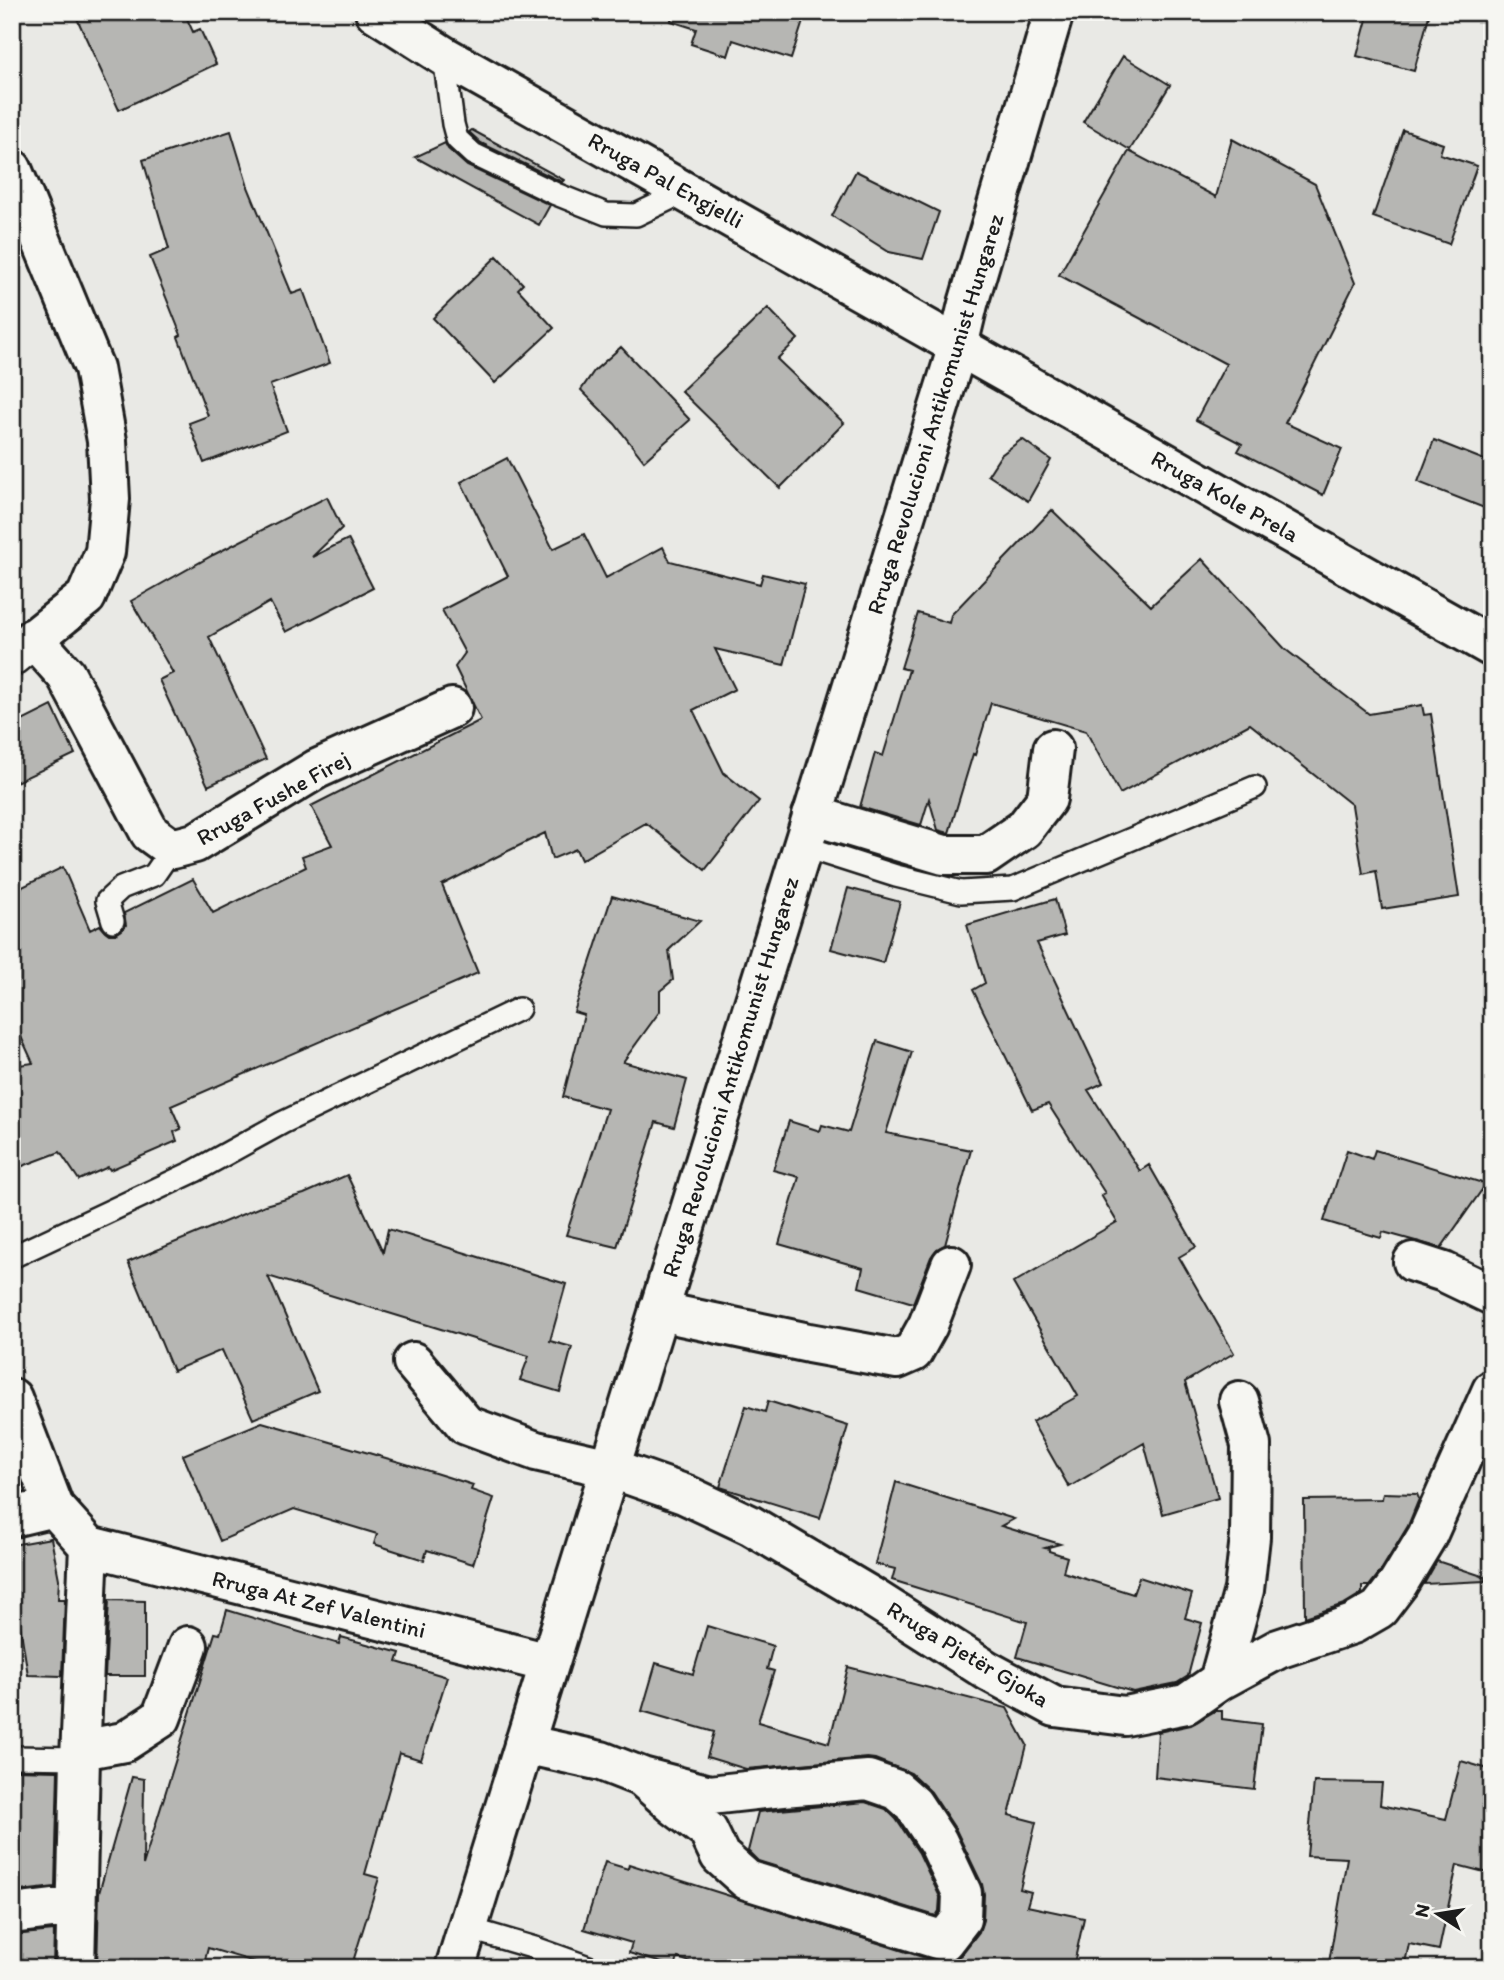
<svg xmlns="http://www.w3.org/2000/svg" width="1504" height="1980" viewBox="0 0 1504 1980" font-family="Itim,sans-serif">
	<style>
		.building { fill: #b6b6b3; stroke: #1c1c1c; stroke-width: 2 }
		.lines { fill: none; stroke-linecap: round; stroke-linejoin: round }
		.service-casing { stroke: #1c1c1c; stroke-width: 26 }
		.minor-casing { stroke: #1c1c1c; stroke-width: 44 }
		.tertiary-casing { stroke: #1c1c1c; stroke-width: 44 }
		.secondary-casing { stroke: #1c1c1c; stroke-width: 44 }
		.service { stroke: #f6f6f2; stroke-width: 21 }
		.minor { stroke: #f6f6f2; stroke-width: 38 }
		.tertiary { stroke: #f6f6f2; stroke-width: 38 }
		.secondary { stroke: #f6f6f2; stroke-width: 38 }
		.labels { text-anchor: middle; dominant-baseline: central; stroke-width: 5; stroke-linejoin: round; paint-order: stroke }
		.street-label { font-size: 23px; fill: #1c1c1c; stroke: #f6f6f2 }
	</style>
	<rect width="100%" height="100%" fill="#e9e9e5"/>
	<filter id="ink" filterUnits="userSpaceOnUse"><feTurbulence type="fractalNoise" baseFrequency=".0143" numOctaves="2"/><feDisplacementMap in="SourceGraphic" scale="14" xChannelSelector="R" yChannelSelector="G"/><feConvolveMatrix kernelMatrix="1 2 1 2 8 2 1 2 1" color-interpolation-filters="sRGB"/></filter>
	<g filter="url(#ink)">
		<path class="building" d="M 74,12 L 184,12 L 193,32 L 200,29 L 216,64 L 119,110 Z
			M 672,12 L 806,12 L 791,59 L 733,40 L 728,56 L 691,44 L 696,29 L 671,21 Z
			M 1369,12 L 1430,12 L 1414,71 L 1357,56 Z
			M 1123,56 L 1170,85 L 1130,150 L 1083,122 Z
			M 472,130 L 564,180 L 562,182 L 481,143 L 469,132 Z
			M 1403,130 L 1443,144 L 1440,154 L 1477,166 L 1449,244 L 1373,217 Z
			M 231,131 L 248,187 L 292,294 L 303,290 L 330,363 L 270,385 L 287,431 L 204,463 L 189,423 L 208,416 L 178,337 L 181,335 L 150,257 L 169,249 L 143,160 Z
			M 1232,139 L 1315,184 L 1355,283 L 1285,423 L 1342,449 L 1323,495 L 1238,451 L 1242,444 L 1196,420 L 1226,364 L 1059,275 L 1129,151 L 1216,197 Z
			M 445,143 L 448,149 L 467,166 L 550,205 L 539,225 L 415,157 Z
			M 856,171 L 939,212 L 923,259 L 889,252 L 832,216 Z
			M 497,256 L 523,284 L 518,289 L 554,328 L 495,383 L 433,318 Z
			M 768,308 L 798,339 L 777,359 L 844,423 L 780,488 L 681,391 Z
			M 621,347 L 690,420 L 644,461 L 615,424 L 581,390 L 594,371 Z
			M 1022,439 L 1051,460 L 1028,501 L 988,475 L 1001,455 Z
			M 1434,440 L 1492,463 L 1492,511 L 1418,482 Z
			M 507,458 L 553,549 L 584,534 L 606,578 L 663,547 L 670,561 L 760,584 L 763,574 L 805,584 L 784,665 L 715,649 L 735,689 L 693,710 L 724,773 L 759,801 L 705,870 L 646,823 L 581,860 L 576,849 L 552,859 L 545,833 L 502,854 L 442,885 L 478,973 L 171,1106 L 181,1129 L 174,1132 L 177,1141 L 110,1170 L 108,1167 L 79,1180 L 60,1152 L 12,1170 L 12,1066 L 33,1063 L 12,1017 L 12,892 L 63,867 L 90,930 L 100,925 L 105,931 L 109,934 L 116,934 L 122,930 L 126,925 L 124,913 L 193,879 L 213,913 L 306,867 L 302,856 L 332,845 L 311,806 L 481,720 L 455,667 L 465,653 L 442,610 L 508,576 L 461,482 Z
			M 327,497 L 342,528 L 312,557 L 348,539 L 373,588 L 286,632 L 270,602 L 209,637 L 266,759 L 208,786 L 159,680 L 173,673 L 131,601 L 213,555 Z
			M 1052,510 L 1151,606 L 1202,559 L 1285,649 L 1369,714 L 1422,705 L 1424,715 L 1431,714 L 1459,897 L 1382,909 L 1376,871 L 1363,874 L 1352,805 L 1250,724 L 1120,794 L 1086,731 L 991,703 L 975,755 L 973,754 L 949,833 L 938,830 L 929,799 L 921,825 L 860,807 L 875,753 L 883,756 L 909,670 L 901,668 L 918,613 L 949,623 L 951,615 Z
			M 52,706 L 75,754 L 12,784 L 12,726 Z
			M 848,888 L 900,902 L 883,963 L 831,949 Z
			M 612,896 L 700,921 L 669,950 L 673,980 L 660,991 L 660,1011 L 623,1062 L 687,1080 L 674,1127 L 656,1122 L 617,1247 L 566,1235 L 607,1109 L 563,1097 L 584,1015 L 574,1012 Z
			M 1055,899 L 1065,935 L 1037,943 L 1103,1083 L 1088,1090 L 1140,1171 L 1149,1165 L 1196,1247 L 1179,1257 L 1234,1353 L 1185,1382 L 1218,1498 L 1163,1514 L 1144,1443 L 1069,1487 L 1032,1422 L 1078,1396 L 1013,1283 L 1117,1222 L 1101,1195 L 1105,1193 L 1048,1104 L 1032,1110 L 973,990 L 985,983 L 967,925 Z
			M 877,1041 L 912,1052 L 886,1133 L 971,1150 L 945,1245 L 937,1249 L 931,1257 L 913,1303 L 859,1287 L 863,1268 L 779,1244 L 799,1177 L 773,1170 L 789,1121 L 820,1131 L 822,1125 L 849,1132 Z
			M 1347,1150 L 1372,1159 L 1375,1150 L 1486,1184 L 1441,1248 L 1383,1232 L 1381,1238 L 1324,1221 Z
			M 347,1175 L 383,1252 L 388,1229 L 566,1284 L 550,1341 L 572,1347 L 560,1392 L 520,1380 L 529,1356 L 268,1276 L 318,1391 L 253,1419 L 222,1350 L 173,1371 L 128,1262 L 265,1205 L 304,1194 Z
			M 768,1401 L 848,1426 L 820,1518 L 720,1487 L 746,1406 L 765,1412 Z
			M 262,1422 L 403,1463 L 473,1485 L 471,1490 L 494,1498 L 473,1564 L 427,1550 L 424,1560 L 374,1544 L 377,1534 L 294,1509 L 220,1541 L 183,1455 Z
			M 896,1482 L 1014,1519 L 1001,1526 L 1060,1544 L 1045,1548 L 1049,1549 L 1049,1551 L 1067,1557 L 1063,1572 L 1133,1594 L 1139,1577 L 1192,1594 L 1185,1618 L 1202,1623 L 1188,1676 L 1177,1683 L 1133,1692 L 1017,1657 L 1027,1622 L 892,1580 L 895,1569 L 875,1564 Z
			M 1383,1493 L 1417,1494 L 1419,1499 L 1408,1526 L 1380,1572 L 1369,1586 L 1362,1586 L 1362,1593 L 1344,1604 L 1305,1617 L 1304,1500 L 1382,1499 Z
			M 51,1538 L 59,1579 L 58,1599 L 65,1599 L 62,1676 L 28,1675 L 12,1575 L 12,1545 Z
			M 1437,1561 L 1485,1577 L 1485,1581 L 1424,1584 Z
			M 109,1600 L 145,1601 L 145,1676 L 105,1676 Z
			M 227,1610 L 339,1644 L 341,1637 L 400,1653 L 397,1662 L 447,1677 L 421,1760 L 399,1753 L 365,1874 L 379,1878 L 351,1968 L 275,1968 L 208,1948 L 203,1968 L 97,1968 L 99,1893 L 132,1777 L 144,1779 L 143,1865 L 215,1633 L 220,1634 Z
			M 707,1626 L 773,1646 L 767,1669 L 774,1671 L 758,1722 L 829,1743 L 848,1667 L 1007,1708 L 1027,1745 L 1009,1815 L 1036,1822 L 1020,1889 L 1031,1892 L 1027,1906 L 1084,1918 L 1073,1968 L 709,1968 L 678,1958 L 675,1967 L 629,1953 L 632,1943 L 584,1929 L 605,1862 L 628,1869 L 629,1864 L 938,1962 L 950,1962 L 961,1955 L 979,1932 L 983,1920 L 984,1894 L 982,1884 L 956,1830 L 931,1792 L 911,1773 L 875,1759 L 867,1758 L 746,1769 L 707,1757 L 714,1732 L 642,1711 L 656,1663 L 693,1674 Z
			M 1215,1711 L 1222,1711 L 1222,1719 L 1262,1724 L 1254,1789 L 1155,1777 L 1158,1732 L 1191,1725 Z
			M 1461,1761 L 1492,1770 L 1492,1874 L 1457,1865 L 1439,1950 L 1409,1944 L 1404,1968 L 1328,1968 L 1347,1858 L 1307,1856 L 1314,1782 L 1382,1783 L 1380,1805 L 1446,1819 Z
			M 12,1770 L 58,1771 L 55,1887 L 12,1892 Z
			M 865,1802 L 886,1809 L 896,1819 L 919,1853 L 940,1897 L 939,1911 L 936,1916 L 758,1861 L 748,1851 L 758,1812 Z
			M 54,1931 L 53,1968 L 12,1968 L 12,1935 Z"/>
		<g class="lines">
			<defs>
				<path id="service" d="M 444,56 L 453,124 L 457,139 L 473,154 L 556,194 L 606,214 L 636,215 L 686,191
					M 802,846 L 896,876 L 961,892 L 1013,889 L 1255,787
					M 113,921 L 107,901 L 121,888 L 154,875 L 172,849
					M 12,1257 L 195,1171 L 282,1123 L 519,1009
					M 12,1757 L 80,1758
					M 467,1928 L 535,1948 L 591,1968"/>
				<path id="minor" d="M 12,169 L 94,368 L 107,441 L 110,499 L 105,552 L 86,597 L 12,656
					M 958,346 L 968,304 L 1054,12
					M 33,638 L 66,675 L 150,833 L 172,849 L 195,843 L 317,769 L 452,708
					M 812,815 L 944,855 L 986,855 L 1024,829 L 1047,799 L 1053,749
					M 1413,1262 L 1444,1272 L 1492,1295
					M 659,1309 L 681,1316 L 809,1343 L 897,1359 L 913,1352 L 928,1325 L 951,1265
					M 413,1362 L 466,1425 L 536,1451 L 610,1468 L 684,1494 L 750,1525 L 870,1596 L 988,1671 L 1055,1707 L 1125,1716 L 1186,1704 L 1219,1681 L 1278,1649 L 1353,1624 L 1379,1609 L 1398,1584 L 1427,1536 L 1492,1390
					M 12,1398 L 54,1507 L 89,1546 L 549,1663
					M 12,1517 L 54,1507
					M 1219,1681 L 1244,1590 L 1250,1537 L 1251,1445 L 1239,1401
					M 524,1744 L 601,1761 L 642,1777 L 675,1806 L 708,1831 L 720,1856 L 747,1880 L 944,1941 L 961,1919 L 962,1893 L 938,1842 L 913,1804 L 897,1790 L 868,1780 L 783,1787 L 710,1795 L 642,1777
					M 81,1750 L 124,1742 L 161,1718 L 188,1646
					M 12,1914 L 77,1906
					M 75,1968 L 80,1758 L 89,1546"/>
				<path id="tertiary" d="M 455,1968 L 958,346"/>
				<path id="secondary" d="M 375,12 L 444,56 L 1492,647"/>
			</defs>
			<use href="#service" class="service-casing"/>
			<use href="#minor" class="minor-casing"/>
			<use href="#tertiary" class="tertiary-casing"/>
			<use href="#secondary" class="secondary-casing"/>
			<use href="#service" class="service"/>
			<use href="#minor" class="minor"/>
			<use href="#tertiary" class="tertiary"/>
			<use href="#secondary" class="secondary"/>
		</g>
	</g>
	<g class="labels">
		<g class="street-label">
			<text transform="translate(666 180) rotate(29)">Rruga Pal Engjelli</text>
			<text transform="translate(935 414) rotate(-73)">Rruga Revolucioni Antikomunist Hungarez</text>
			<text transform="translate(1225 496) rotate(29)">Rruga Kole Prela</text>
			<text transform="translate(273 798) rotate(-29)">Rruga Fushe Firej</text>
			<text transform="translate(730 1077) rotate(-73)">Rruga Revolucioni Antikomunist Hungarez</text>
			<text transform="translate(319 1604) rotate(14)">Rruga At Zef Valentini</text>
			<text transform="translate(968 1654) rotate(31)">Rruga Pjetër Gjoka</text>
		</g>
	</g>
	<rect width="1504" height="1980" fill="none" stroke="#f6f6f2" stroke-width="42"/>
	<rect x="21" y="21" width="1462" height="1938" fill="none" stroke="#1c1c1c" stroke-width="2.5" filter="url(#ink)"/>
	<g transform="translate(1438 1914) rotate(282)" stroke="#f6f6f2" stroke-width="5" paint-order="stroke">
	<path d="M0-5L12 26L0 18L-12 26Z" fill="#1c1c1c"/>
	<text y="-10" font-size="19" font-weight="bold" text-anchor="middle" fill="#1c1c1c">N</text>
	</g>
</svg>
